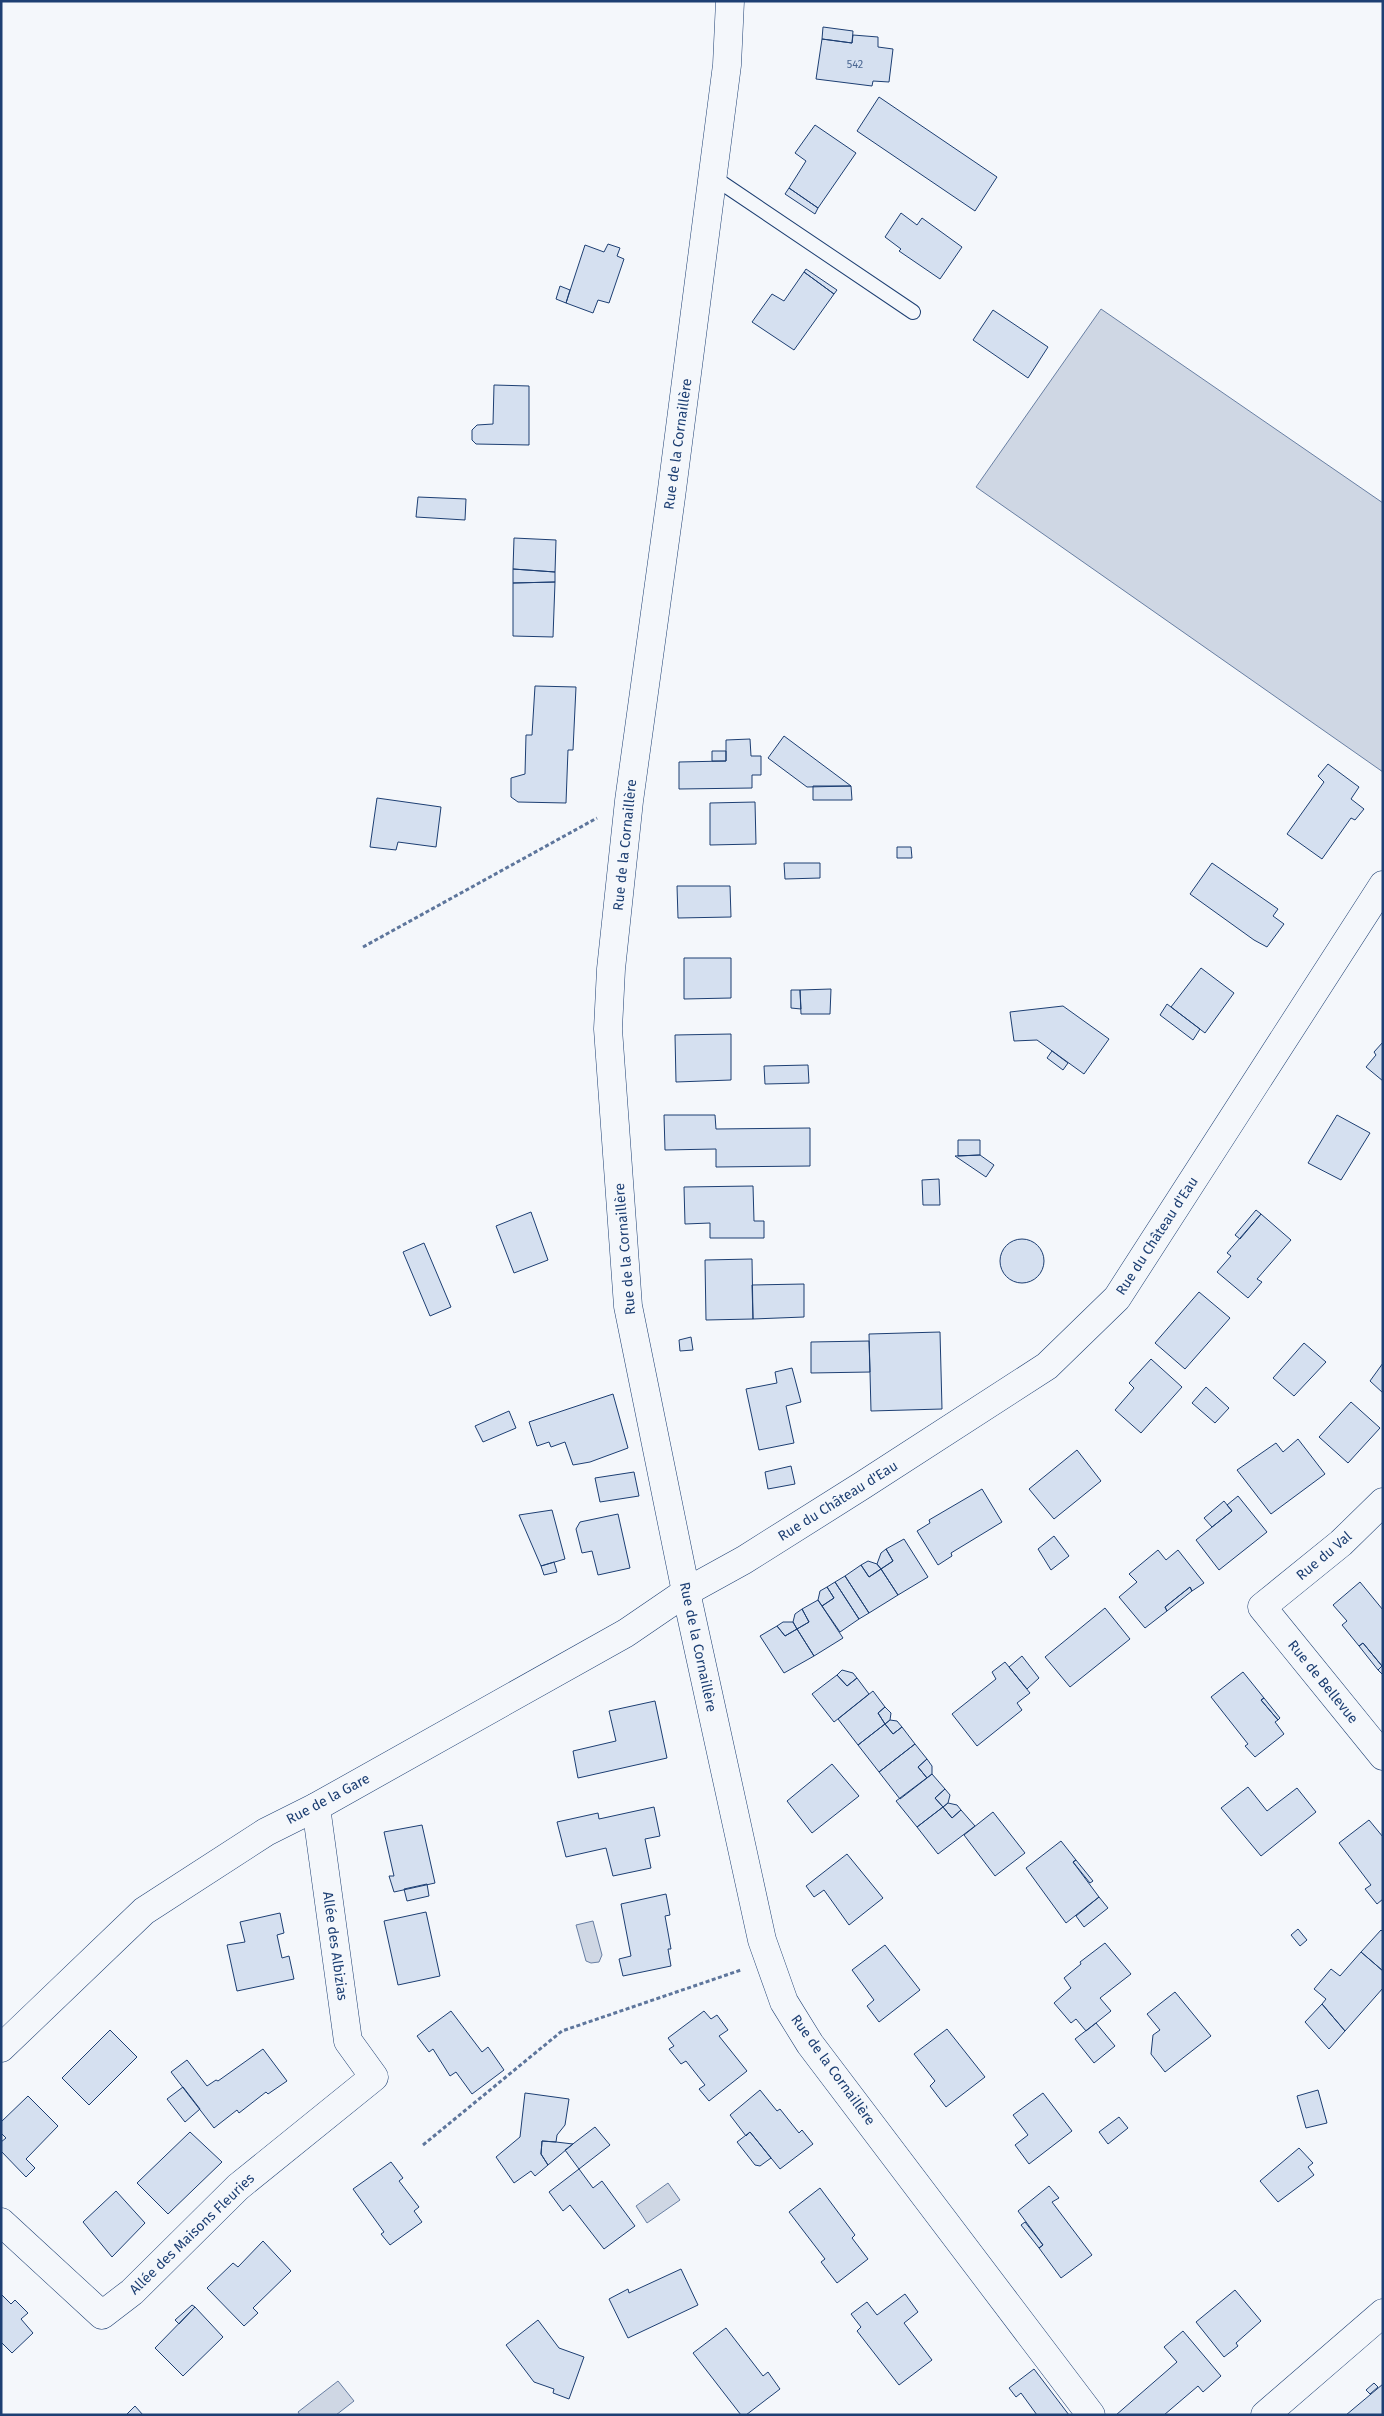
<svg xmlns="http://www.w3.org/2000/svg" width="1384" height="2416" viewBox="0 0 1384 2416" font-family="'Fira Sans',sans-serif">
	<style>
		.water { fill: #cfd7e4; stroke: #687fa3 }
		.building { fill: #d5e0f0; stroke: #1d3f73 }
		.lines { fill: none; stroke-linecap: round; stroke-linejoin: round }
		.service-casing { stroke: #1d3f73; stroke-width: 16 }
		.minor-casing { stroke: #1d3f73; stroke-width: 29 }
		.tertiary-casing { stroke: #1d3f73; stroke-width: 29 }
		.path { stroke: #5e769c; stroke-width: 3; stroke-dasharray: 4 2.5; stroke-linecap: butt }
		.service { stroke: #f4f7fb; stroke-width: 14 }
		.minor { stroke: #f4f7fb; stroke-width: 28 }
		.tertiary { stroke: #f4f7fb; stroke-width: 28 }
		.labels { text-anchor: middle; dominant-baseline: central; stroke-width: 4; stroke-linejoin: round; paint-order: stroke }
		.number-label { font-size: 11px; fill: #4b6792 }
		.street-label { font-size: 14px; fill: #1d3f73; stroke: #f4f7fb }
	</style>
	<rect width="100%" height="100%" fill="#f4f7fb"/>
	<path class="water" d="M 1101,309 L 1383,503 L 1383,772 L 976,487 Z
		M 593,1921 L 602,1955 L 599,1962 L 591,1963 L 586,1961 L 576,1925 Z
		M 668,2183 L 680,2200 L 647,2223 L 636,2206 Z
		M 338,2381 L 354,2401 L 336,2415 L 300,2415 L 298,2412 Z"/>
	<path class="building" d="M 823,27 L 853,31 L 852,43 L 822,39 Z
		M 853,35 L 878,37 L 878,47 L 893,49 L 889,82 L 873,81 L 872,86 L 816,79 L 822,39 L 852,43 Z
		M 879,97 L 997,177 L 975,211 L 857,131 Z
		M 815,125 L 856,153 L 818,208 L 789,188 L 806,161 L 795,153 Z
		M 789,188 L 818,208 L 815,214 L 785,194 Z
		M 901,213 L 917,225 L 922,218 L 962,247 L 940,279 L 899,251 L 901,249 L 885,237 Z
		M 608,244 L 620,248 L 617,256 L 624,259 L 609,303 L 598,300 L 593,313 L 566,303 L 585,245 L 604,252 Z
		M 806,269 L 837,290 L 834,294 L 804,272 Z
		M 804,272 L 834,294 L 794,350 L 752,322 L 772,294 L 784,301 Z
		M 560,286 L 570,290 L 566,303 L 556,299 Z
		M 993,310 L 1048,347 L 1028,378 L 973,340 Z
		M 494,385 L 529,386 L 529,445 L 476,444 L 472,440 L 472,430 L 477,425 L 493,424 Z
		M 418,497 L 466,499 L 465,520 L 416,517 Z
		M 514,538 L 556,540 L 555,572 L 513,569 Z
		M 513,569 L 555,572 L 555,582 L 513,583 Z
		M 555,582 L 553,637 L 513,636 L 513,583 Z
		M 535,686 L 576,687 L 573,750 L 568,750 L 566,803 L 518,802 L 511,797 L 511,778 L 525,774 L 526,735 L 532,735 Z
		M 784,736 L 851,786 L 807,787 L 768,758 Z
		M 750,739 L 751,756 L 761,756 L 761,775 L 752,775 L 752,788 L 679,789 L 679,762 L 726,761 L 726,740 Z
		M 712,751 L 726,751 L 726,761 L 712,761 Z
		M 1328,764 L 1359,787 L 1351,799 L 1364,809 L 1355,820 L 1351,818 L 1322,859 L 1287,834 L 1324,782 L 1318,776 Z
		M 813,786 L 851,786 L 852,800 L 813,800 Z
		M 377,798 L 441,807 L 436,847 L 398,842 L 396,850 L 370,847 Z
		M 755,802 L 756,844 L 710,845 L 710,803 Z
		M 897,847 L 911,847 L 912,858 L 897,858 Z
		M 784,863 L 820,863 L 820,878 L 785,879 Z
		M 1212,863 L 1278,909 L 1273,916 L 1284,924 L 1267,947 L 1254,940 L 1190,894 Z
		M 677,886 L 730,886 L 731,917 L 678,918 Z
		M 684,958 L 731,958 L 731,998 L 684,999 Z
		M 1201,968 L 1234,993 L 1205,1033 L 1171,1007 Z
		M 831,989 L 830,1014 L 801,1014 L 800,990 Z
		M 791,990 L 800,990 L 801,1009 L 791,1008 Z
		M 1167,1004 L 1200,1029 L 1193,1040 L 1160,1015 Z
		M 1063,1006 L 1109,1039 L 1084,1074 L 1037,1040 L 1014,1041 L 1010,1012 Z
		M 731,1034 L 731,1080 L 676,1082 L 675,1035 Z
		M 1383,1042 L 1383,1081 L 1366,1067 L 1376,1055 L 1374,1052 Z
		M 1052,1051 L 1068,1063 L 1063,1070 L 1047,1058 Z
		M 808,1065 L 809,1083 L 765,1084 L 764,1066 Z
		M 664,1115 L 715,1115 L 716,1129 L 810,1128 L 810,1166 L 716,1167 L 716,1149 L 665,1150 Z
		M 1337,1115 L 1370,1133 L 1341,1180 L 1308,1163 Z
		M 958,1140 L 980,1140 L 980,1155 L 958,1156 Z
		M 980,1155 L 994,1165 L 986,1177 L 955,1156 Z
		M 939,1179 L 940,1205 L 923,1205 L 922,1180 Z
		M 753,1186 L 754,1221 L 764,1221 L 764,1238 L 710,1238 L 710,1223 L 685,1224 L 684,1187 Z
		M 1256,1210 L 1261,1214 L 1240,1239 L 1235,1235 Z
		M 531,1212 L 548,1260 L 514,1273 L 496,1226 Z
		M 1261,1214 L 1291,1240 L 1257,1279 L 1262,1282 L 1248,1298 L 1217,1272 L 1231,1256 L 1227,1253 Z
		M1000 1261a22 22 0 1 1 44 0a22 22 0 1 1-44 0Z
		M 424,1243 L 451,1307 L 430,1316 L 403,1252 Z
		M 752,1259 L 753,1319 L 706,1320 L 705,1260 Z
		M 804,1284 L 804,1317 L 753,1319 L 752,1285 Z
		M 1199,1292 L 1230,1318 L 1185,1369 L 1155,1343 Z
		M 940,1332 L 942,1409 L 871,1411 L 869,1334 Z
		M 691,1337 L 693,1350 L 680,1351 L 679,1340 Z
		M 869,1341 L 870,1372 L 811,1373 L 811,1342 Z
		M 1304,1343 L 1326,1362 L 1294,1396 L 1273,1378 Z
		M 1151,1359 L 1182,1387 L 1141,1433 L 1115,1410 L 1134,1388 L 1129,1383 Z
		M 1383,1363 L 1383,1393 L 1370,1381 Z
		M 792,1368 L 801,1402 L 786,1406 L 794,1443 L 759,1450 L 746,1389 L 777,1383 L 775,1372 Z
		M 1206,1387 L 1229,1408 L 1215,1423 L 1192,1403 Z
		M 613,1394 L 628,1448 L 590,1462 L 573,1465 L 565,1442 L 551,1447 L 549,1442 L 537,1446 L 529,1422 Z
		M 1351,1402 L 1380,1428 L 1348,1463 L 1319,1437 Z
		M 509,1411 L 516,1428 L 483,1442 L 475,1426 Z
		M 1298,1439 L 1325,1474 L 1271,1514 L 1237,1470 L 1276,1443 L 1283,1452 Z
		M 1077,1450 L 1101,1481 L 1054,1519 L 1029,1489 Z
		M 791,1466 L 795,1484 L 768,1489 L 765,1472 Z
		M 634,1472 L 639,1496 L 600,1502 L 595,1478 Z
		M 982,1489 L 1002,1522 L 951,1553 L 952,1556 L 938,1565 L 917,1531 L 930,1523 L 929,1520 Z
		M 1238,1496 L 1267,1532 L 1219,1570 L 1196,1540 L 1232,1511 L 1227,1505 Z
		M 1224,1501 L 1232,1511 L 1212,1527 L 1204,1518 Z
		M 552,1510 L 565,1559 L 541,1566 L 519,1515 Z
		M 618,1514 L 630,1568 L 598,1575 L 592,1551 L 582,1553 L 576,1529 L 580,1522 Z
		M 1054,1536 L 1069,1556 L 1051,1570 L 1038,1549 Z
		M 904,1539 L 928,1577 L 898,1595 L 881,1569 L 893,1561 L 886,1549 Z
		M 886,1549 L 893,1561 L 881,1569 L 877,1564 L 881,1553 Z
		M 1158,1550 L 1166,1560 L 1178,1550 L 1204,1583 L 1192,1591 L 1190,1587 L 1165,1607 L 1167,1611 L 1145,1628 L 1119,1597 L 1137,1582 L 1129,1574 Z
		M 868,1561 L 877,1564 L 881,1569 L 869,1577 L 861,1565 Z
		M 554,1562 L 557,1572 L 544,1575 L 541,1566 Z
		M 861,1565 L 869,1577 L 881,1569 L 898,1595 L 869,1613 L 845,1576 Z
		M 845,1576 L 869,1613 L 859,1619 L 835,1582 Z
		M 835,1582 L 859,1619 L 840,1632 L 822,1606 L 834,1598 L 827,1587 Z
		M 1360,1582 L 1383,1610 L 1383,1675 L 1378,1670 L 1382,1666 L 1363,1643 L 1359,1646 L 1342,1625 L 1347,1621 L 1333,1605 Z
		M 827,1587 L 834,1598 L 822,1606 L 818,1600 L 820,1591 Z
		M 1190,1587 L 1192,1591 L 1167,1611 L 1165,1607 Z
		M 818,1600 L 843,1638 L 814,1656 L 797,1629 L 809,1622 L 802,1609 Z
		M 1105,1608 L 1130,1639 L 1070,1687 L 1045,1657 Z
		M 802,1609 L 809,1622 L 797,1629 L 793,1622 L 795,1614 Z
		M 783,1622 L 793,1622 L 797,1629 L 785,1636 L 777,1626 Z
		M 777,1626 L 785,1636 L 797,1629 L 814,1656 L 784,1673 L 760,1636 Z
		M 1363,1643 L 1382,1666 L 1378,1670 L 1359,1646 Z
		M 1022,1656 L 1039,1678 L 1027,1689 L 1009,1667 Z
		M 1005,1662 L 1030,1693 L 1017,1703 L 1022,1710 L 977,1746 L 952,1714 L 996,1679 L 992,1672 Z
		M 842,1670 L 853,1673 L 857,1678 L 847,1686 L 837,1675 Z
		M 1243,1672 L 1264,1698 L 1261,1700 L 1278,1720 L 1275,1722 L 1284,1734 L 1255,1757 L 1245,1746 L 1248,1744 L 1211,1697 Z
		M 837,1675 L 847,1686 L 857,1678 L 869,1694 L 834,1722 L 812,1694 Z
		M 873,1691 L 885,1707 L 878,1713 L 885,1724 L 858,1745 L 838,1719 Z
		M 1264,1698 L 1280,1718 L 1278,1720 L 1261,1700 Z
		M 655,1701 L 667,1758 L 578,1778 L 573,1751 L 616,1741 L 609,1711 Z
		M 885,1707 L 891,1713 L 890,1720 L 885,1724 L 878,1713 Z
		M 890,1720 L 897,1721 L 902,1727 L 893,1734 L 885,1724 Z
		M 885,1724 L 893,1734 L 902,1727 L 915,1744 L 879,1772 L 858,1745 Z
		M 915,1744 L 927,1759 L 918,1767 L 927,1778 L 900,1799 L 879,1772 Z
		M 927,1759 L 932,1766 L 932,1774 L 927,1778 L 918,1767 Z
		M 832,1764 L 859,1796 L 812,1833 L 787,1801 Z
		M 932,1774 L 945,1789 L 935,1798 L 943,1807 L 917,1827 L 896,1801 Z
		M 1248,1787 L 1267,1811 L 1297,1788 L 1316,1812 L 1261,1856 L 1221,1808 Z
		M 945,1789 L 950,1795 L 948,1803 L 943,1807 L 935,1798 Z
		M 948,1803 L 957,1805 L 961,1810 L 952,1818 L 943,1807 Z
		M 654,1807 L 660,1836 L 645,1839 L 651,1868 L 613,1876 L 606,1848 L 566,1857 L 557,1822 L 598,1813 L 599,1819 Z
		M 943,1807 L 952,1818 L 961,1810 L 975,1826 L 938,1854 L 917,1827 Z
		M 993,1812 L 1025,1853 L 995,1876 L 964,1835 Z
		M 1369,1820 L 1383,1837 L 1383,1899 L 1377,1904 L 1365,1889 L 1371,1885 L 1339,1843 Z
		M 422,1825 L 435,1883 L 394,1892 L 389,1876 L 394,1876 L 384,1832 Z
		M 1061,1841 L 1076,1860 L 1073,1862 L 1099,1897 L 1066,1923 L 1026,1868 Z
		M 847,1854 L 883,1898 L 849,1925 L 824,1890 L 814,1897 L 806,1886 Z
		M 1076,1860 L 1093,1881 L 1090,1883 L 1073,1862 Z
		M 427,1884 L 429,1896 L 407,1901 L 404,1889 Z
		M 666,1894 L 670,1915 L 665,1916 L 671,1949 L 668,1949 L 671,1966 L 623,1976 L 619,1959 L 631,1956 L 621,1904 Z
		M 1099,1897 L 1108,1908 L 1084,1927 L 1076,1916 Z
		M 426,1912 L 440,1976 L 398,1985 L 384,1921 Z
		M 280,1913 L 284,1933 L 277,1935 L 282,1958 L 289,1956 L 294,1979 L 237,1991 L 227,1945 L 245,1942 L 240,1922 Z
		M 1298,1929 L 1307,1940 L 1300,1946 L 1291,1935 Z
		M 1381,1930 L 1383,1932 L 1383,1971 L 1361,1952 Z
		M 1105,1943 L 1131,1974 L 1100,1998 L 1111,2011 L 1086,2031 L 1076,2019 L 1071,2023 L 1054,2003 L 1071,1988 L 1064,1978 L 1081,1964 L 1080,1962 Z
		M 885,1945 L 920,1990 L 879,2022 L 867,2006 L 874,2000 L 852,1970 Z
		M 1361,1952 L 1383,1971 L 1383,1988 L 1345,2031 L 1322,2004 L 1326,1999 L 1314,1989 L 1331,1969 L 1340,1976 Z
		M 1175,1992 L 1211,2036 L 1165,2072 L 1151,2054 L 1153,2035 L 1160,2030 L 1147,2014 Z
		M 1322,2004 L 1345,2031 L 1329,2049 L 1305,2022 Z
		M 451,2011 L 482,2052 L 488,2047 L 504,2070 L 472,2094 L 456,2072 L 450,2076 L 433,2049 L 429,2052 L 417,2036 Z
		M 704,2011 L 711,2019 L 717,2015 L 728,2030 L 719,2036 L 747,2071 L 709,2101 L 699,2089 L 705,2085 L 686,2061 L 681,2064 L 669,2049 L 674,2046 L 668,2038 Z
		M 1096,2023 L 1115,2046 L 1094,2063 L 1075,2039 Z
		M 947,2029 L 985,2077 L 946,2107 L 930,2086 L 935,2081 L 914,2054 Z
		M 110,2030 L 137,2057 L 89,2105 L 62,2078 Z
		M 263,2049 L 287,2081 L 268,2094 L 266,2092 L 239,2113 L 237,2110 L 214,2128 L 171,2072 L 187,2060 L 207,2086 L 216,2080 L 218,2081 Z
		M 183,2087 L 200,2109 L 185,2122 L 167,2099 Z
		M 760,2090 L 777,2111 L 780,2109 L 799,2133 L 802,2130 L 813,2144 L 780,2169 L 750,2132 L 746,2136 L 730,2115 Z
		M 1318,2090 L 1327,2123 L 1306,2128 L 1297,2096 Z
		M 525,2093 L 569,2099 L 565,2125 L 557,2135 L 556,2142 L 542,2141 L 541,2154 L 548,2165 L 535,2176 L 531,2171 L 514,2183 L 496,2157 L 520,2137 Z
		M 1043,2093 L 1072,2131 L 1029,2164 L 1015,2145 L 1028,2135 L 1013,2115 Z
		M 28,2096 L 58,2126 L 26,2159 L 35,2168 L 26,2177 L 1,2151 L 1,2142 L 6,2138 L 1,2133 L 1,2122 Z
		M 1119,2117 L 1128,2128 L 1108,2144 L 1099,2132 Z
		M 595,2127 L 610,2145 L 579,2169 L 565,2150 Z
		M 190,2132 L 222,2162 L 168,2214 L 137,2183 Z
		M 750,2132 L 771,2158 L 760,2166 L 755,2165 L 737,2142 Z
		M 542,2141 L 556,2142 L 573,2144 L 548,2165 L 541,2154 Z
		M 1299,2148 L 1313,2163 L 1308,2167 L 1314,2175 L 1278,2202 L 1260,2181 Z
		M 391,2162 L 403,2178 L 399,2181 L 419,2207 L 414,2211 L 422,2222 L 390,2245 L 381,2234 L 384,2232 L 353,2189 Z
		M 579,2169 L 593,2188 L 602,2181 L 635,2226 L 604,2249 L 570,2205 L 563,2211 L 549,2192 Z
		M 1049,2186 L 1059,2198 L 1052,2202 L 1092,2255 L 1061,2278 L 1039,2248 L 1043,2245 L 1018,2211 Z
		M 820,2188 L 855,2235 L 852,2238 L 868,2259 L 837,2283 L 821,2262 L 825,2259 L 789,2212 Z
		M 116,2191 L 145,2223 L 112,2257 L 83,2222 Z
		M 1025,2222 L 1043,2245 L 1039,2248 L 1021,2225 Z
		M 263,2241 L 291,2271 L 253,2308 L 258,2313 L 244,2326 L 207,2288 L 233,2263 L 238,2267 Z
		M 681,2269 L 698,2305 L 628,2338 L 609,2299 L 628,2289 L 629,2293 Z
		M 1235,2290 L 1261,2321 L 1236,2343 L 1238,2346 L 1224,2357 L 1196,2322 Z
		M 1,2294 L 11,2304 L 15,2300 L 28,2313 L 21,2319 L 33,2333 L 12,2353 L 1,2342 Z
		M 905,2294 L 918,2312 L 904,2323 L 932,2360 L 899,2385 L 857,2331 L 861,2327 L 851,2314 L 867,2302 L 877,2315 Z
		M 192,2305 L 195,2307 L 179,2324 L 175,2320 Z
		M 195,2307 L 223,2337 L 183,2376 L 155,2348 Z
		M 538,2320 L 559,2348 L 584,2357 L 569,2399 L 553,2393 L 554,2389 L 534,2382 L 506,2345 Z
		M 726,2328 L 763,2376 L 768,2372 L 780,2389 L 746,2415 L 741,2415 L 693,2353 Z
		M 1183,2331 L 1221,2376 L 1203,2392 L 1198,2386 L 1164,2415 L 1116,2415 L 1177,2362 L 1164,2347 Z
		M 1034,2369 L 1069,2415 L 1037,2415 L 1021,2393 L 1016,2397 L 1009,2388 Z
		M 1374,2383 L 1378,2387 L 1370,2394 L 1366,2390 Z
		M 1383,2384 L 1383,2415 L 1346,2415 Z
		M 135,2406 L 143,2415 L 126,2415 Z"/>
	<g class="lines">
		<defs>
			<path id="service" d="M 713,177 L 913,312"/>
			<path id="minor" d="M 1383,1502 L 1341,1543 L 1262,1607 L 1383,1756
				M 1,2222 L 102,2315 L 132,2292 L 238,2187 L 374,2077 L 348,2041 L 316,1807"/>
			<path id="tertiary" d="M 730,1 L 727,65 L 671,497 L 629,801 L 611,969 L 608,1029 L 628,1306 L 686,1592 L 762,1940 L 784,2002 L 810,2044 L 1091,2415
				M 1,2048 L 144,1911 L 266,1832 L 316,1807 L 626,1633 L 686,1592 L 744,1560 L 863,1485 L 1047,1366 L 1117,1298 L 1383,885
				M 1265,2415 L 1383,2313"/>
		</defs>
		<use href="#service" class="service-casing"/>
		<use href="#minor" class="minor-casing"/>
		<use href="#tertiary" class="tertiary-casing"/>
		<path class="path" d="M 363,947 L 597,818
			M 423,2145 L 562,2031 L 741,1970"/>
		<use href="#service" class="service"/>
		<use href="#minor" class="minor"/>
		<use href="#tertiary" class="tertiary"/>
	</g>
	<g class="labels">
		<g class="number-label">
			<text x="855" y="64">542</text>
		</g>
		<g class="street-label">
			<text transform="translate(678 444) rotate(-82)">Rue de la Cornaillère</text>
			<text transform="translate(625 845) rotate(-84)">Rue de la Cornaillère</text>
			<text transform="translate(1157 1236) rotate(-57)">Rue du Château d'Eau</text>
			<text transform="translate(625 1249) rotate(-95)">Rue de la Cornaillère</text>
			<text transform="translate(838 1501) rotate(-32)">Rue du Château d'Eau</text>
			<text transform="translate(1324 1556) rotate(-40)">Rue du Val</text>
			<text transform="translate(698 1647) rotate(78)">Rue de la Cornaillère</text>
			<text transform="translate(1323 1682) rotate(51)">Rue de Bellevue</text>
			<text transform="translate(328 1799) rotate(-28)">Rue de la Gare</text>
			<text transform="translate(335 1946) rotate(82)">Allée des Albizias</text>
			<text transform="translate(833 2070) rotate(54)">Rue de la Cornaillère</text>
			<text transform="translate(192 2234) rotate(-44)">Allée des Maisons Fleuries</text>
		</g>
	</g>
	<rect width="1384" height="2416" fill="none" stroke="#1d3f73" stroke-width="5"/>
</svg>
